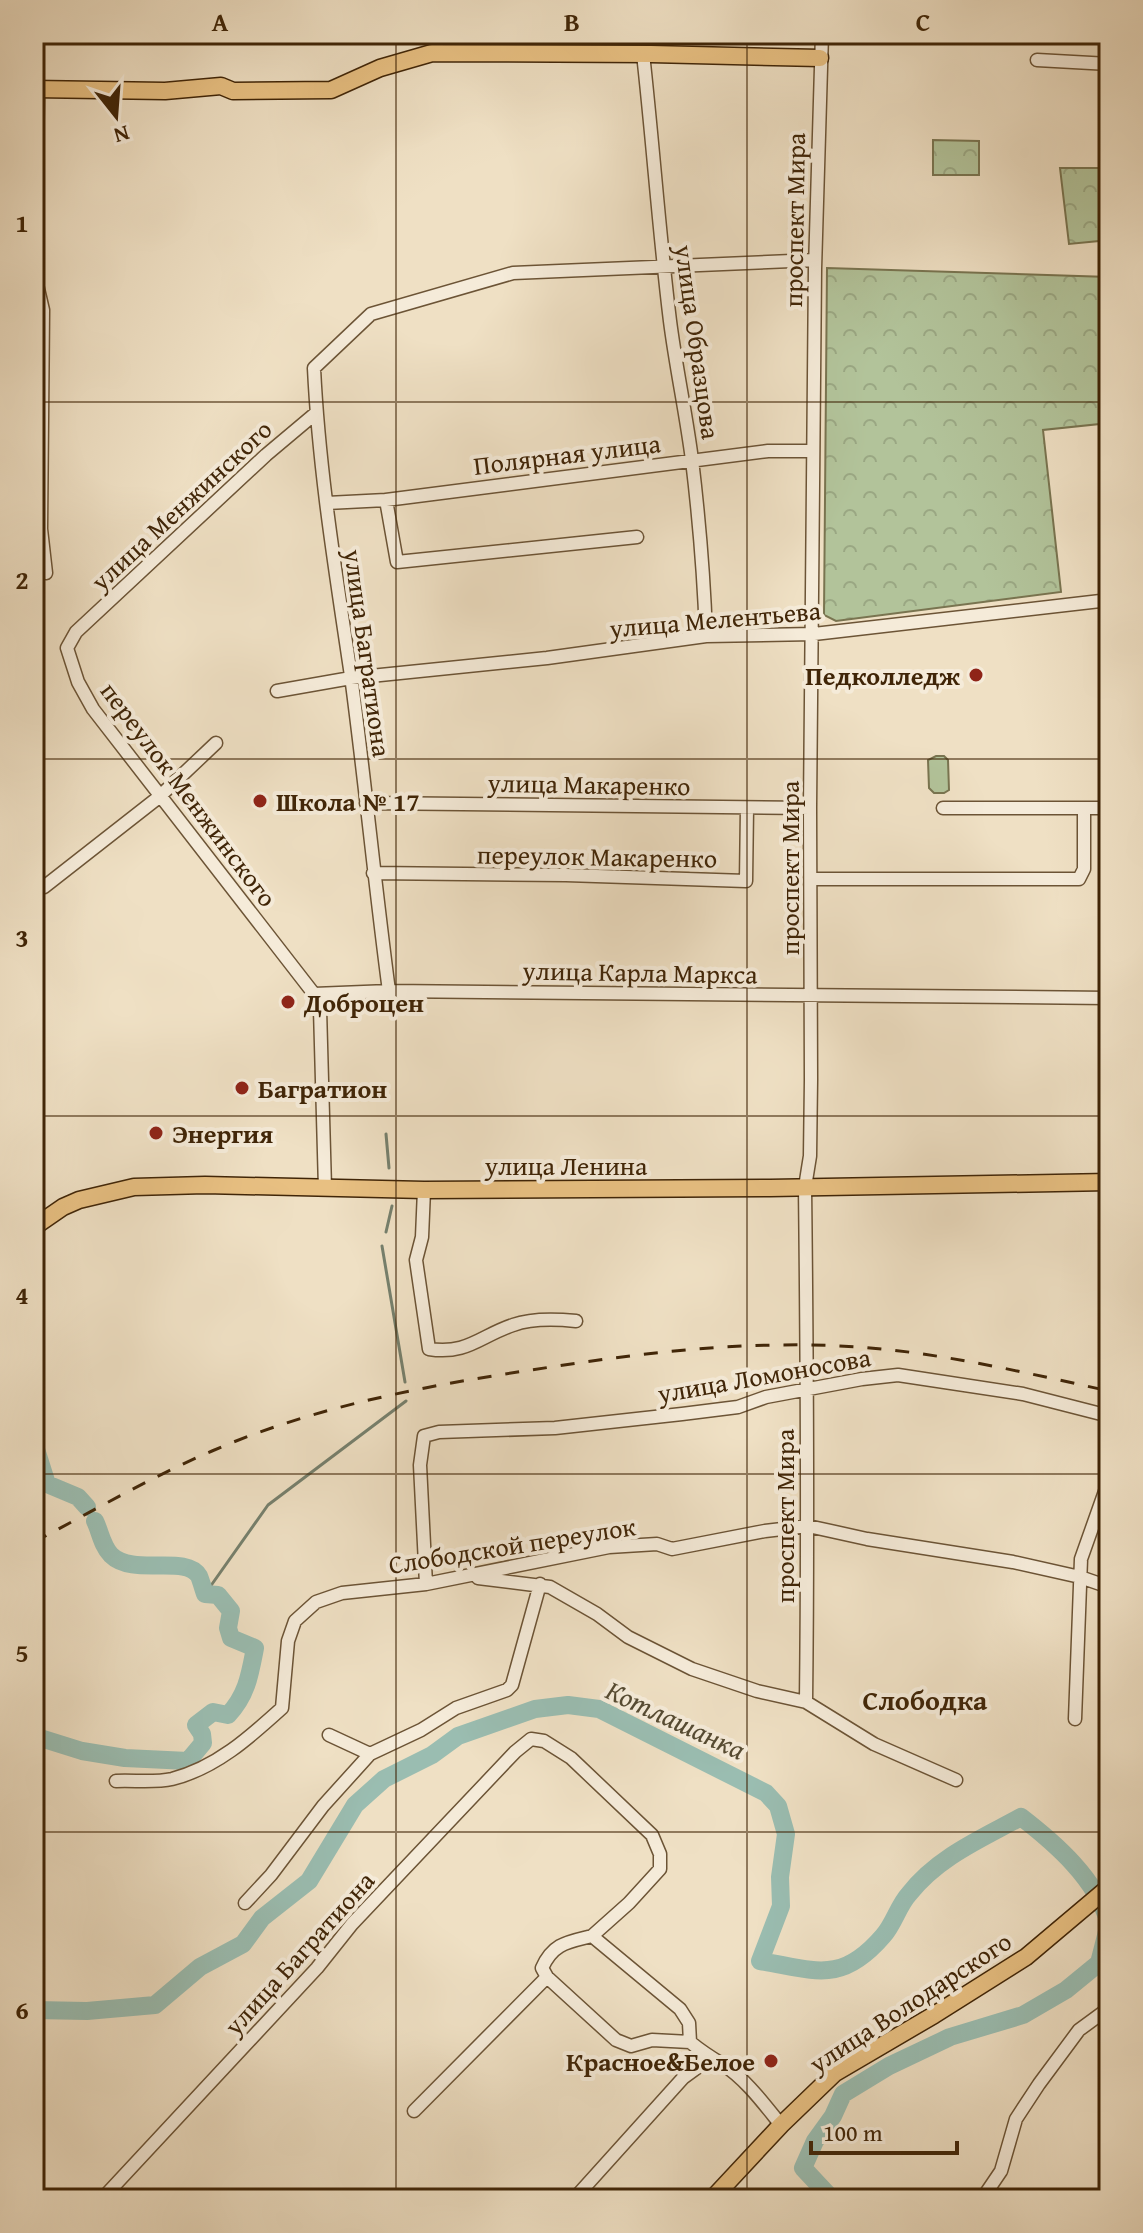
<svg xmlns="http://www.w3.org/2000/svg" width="1143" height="2233" viewBox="0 0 1143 2233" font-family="'Gentium Book Plus',serif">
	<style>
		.forest { fill: url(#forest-crowns); stroke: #797450; stroke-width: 2 }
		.pitch { fill: #b2c39a; stroke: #797450; stroke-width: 2 }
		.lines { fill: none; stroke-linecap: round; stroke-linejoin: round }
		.stream { stroke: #76806d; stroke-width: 3 }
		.river { stroke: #9abdb1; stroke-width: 18 }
		.minor-casing { stroke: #6c5436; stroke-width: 15 }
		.major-casing { stroke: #402507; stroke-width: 19 }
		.minor { stroke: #f5ebd9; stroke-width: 12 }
		.major { stroke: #e8c082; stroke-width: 16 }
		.rail { stroke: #402507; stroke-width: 3; stroke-dasharray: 14 14; stroke-linecap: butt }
		.grid { fill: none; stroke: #402507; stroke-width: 2; stroke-opacity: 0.55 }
		.poi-dot { fill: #8f2418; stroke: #f5ebd9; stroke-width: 3 }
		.labels { text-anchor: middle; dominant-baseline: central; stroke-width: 8; stroke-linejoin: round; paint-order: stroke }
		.street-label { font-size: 26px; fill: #402507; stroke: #f5ebd9 }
		.poi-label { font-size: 26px; font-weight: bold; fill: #402507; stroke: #f5ebd9; text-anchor: start }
		.neighbourhood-label { font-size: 28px; font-weight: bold; fill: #402507; stroke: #f5ebd9 }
		.water-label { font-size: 28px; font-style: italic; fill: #564b32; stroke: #f5ebd9 }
		.neatline { fill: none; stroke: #402507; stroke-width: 3 }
		.grid-label { font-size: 26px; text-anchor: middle; font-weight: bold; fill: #402507 }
	</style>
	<defs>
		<pattern id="forest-crowns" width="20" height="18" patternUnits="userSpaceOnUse" patternTransform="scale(2)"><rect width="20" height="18" fill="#b2c39a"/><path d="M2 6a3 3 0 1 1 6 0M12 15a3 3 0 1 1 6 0" fill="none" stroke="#9aa783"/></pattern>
	</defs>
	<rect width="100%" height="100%" fill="#efe0c4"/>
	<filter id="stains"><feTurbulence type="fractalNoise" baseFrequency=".0025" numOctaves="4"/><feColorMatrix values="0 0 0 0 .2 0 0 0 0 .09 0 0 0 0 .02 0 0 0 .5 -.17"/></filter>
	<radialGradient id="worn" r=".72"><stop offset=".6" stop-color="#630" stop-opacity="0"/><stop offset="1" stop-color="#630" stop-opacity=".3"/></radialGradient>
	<path class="forest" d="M 933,140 L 979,141 L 979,175 L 933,175 Z
		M 1060,168 L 1109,168 L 1109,240 L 1069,244 Z
		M 827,268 L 1109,277 L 1109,423 L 1043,430 L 1061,592 L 836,621 L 824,615 Z"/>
	<path class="pitch" d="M 936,756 L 944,756 L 948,760 L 949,790 L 944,793 L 934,793 L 929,788 L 928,760 Z"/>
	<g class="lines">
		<path class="stream" d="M 386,1134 L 389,1168
			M 386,1232 L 392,1206
			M 382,1246 L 405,1382
			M 205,1594 L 268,1505 L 406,1401"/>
		<path class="river" d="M 34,1443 L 47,1484 L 78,1497 L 87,1507
			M 34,1736 L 82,1751 L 125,1758 L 188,1761 L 203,1743 L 202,1734 L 196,1725 L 213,1712 L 228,1715 C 247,1695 250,1674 255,1648 L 231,1638 L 228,1628 L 231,1611 L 218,1595 L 205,1594 C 203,1588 201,1581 199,1576 C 186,1554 133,1577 111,1555 C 102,1546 100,1531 95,1521
			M 34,2010 L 87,2011 L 155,2005 L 200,1967 L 243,1944 L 262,1918 L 309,1881 L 355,1805 L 384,1779 L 432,1755 L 458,1736 L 535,1709 L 568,1705 L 599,1709 L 766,1793 L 778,1806 L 786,1834 L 780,1877 L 781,1906 L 760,1961 C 815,1970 841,1985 883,1936 C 894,1924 898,1906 909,1894 C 938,1857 981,1839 1021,1817 C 1056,1844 1096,1879 1109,1923
			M 832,2199 L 803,2168 L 815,2141 L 833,2116 L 843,2094 L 889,2066 L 950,2037 L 1023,2015 L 1066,1990 L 1099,1963 L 1109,1924"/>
		<defs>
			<path id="minor" d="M 643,54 C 653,143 659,232 670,321 C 676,368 686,413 692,460 C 699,518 704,578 706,636
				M 1037,60 L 1109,64
				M 38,89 L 35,276 L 43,310 L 41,529 L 46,573
				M 316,413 L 266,455 L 76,632 L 67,648 L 78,682 L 93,709 L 314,994 L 320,1009 L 325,1188
				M 386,500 L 397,562 L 637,537
				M 327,503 L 386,500 L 768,451 L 813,451
				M 277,691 L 351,678 L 547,658 L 706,636 L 814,634 L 1109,600
				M 366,803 L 810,808
				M 943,808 L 1109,808
				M 373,873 L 566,875 L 746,881 L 747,808
				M 811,879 L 1079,879 L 1084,869 L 1084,808
				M 44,887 L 159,797 L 216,743
				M 389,991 C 375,886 365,781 351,676 C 336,574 319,472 314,368 L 371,314 L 513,273 L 815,260
				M 314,994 L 389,991 L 1109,998
				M 424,1190 L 422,1237 L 416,1260 L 429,1349 C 467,1355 480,1336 513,1325 C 532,1318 556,1319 576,1321
				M 478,1578 L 550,1587 L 597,1614 L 628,1637 L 692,1669 L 757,1691 L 806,1702 L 874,1744 L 956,1780
				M 426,1584 L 420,1465 L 424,1436 L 439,1432 L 555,1428 L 682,1414 L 738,1407 L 766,1397 L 862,1379 L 898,1375 L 1023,1394 L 1109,1416
				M 806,1702 C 808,1531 807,1359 805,1187 L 810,1156 L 811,1080 L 810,808 L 815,269 L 822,34
				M 1075,1719 L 1081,1559 L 1109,1480
				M 329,1735 L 370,1754
				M 116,1781 C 134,1780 154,1783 172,1779 C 216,1768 250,1737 282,1708 L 288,1641 L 295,1621 L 316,1602 L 342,1593 L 426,1584 L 609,1547 L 657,1544 L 672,1549 L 765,1531 L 808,1526 L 867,1539 L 1013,1562 L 1080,1577 L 1109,1587
				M 245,1903 L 271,1875 L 323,1806 L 370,1754 L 421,1730 L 456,1708 L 507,1690 L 512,1685 L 540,1584
				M 690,2042 L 652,2040 L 631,2046 L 616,2040 L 547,1977 L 542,1968 C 553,1943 568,1942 592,1936 L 680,2009 L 689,2023 L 690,2042 C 701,2051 710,2057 722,2064 C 745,2078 764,2104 781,2125
				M 414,2111 L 547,1977
				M 34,2190 L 47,2199
				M 102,2199 L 317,1968 L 352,1924 L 515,1752 L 531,1739 L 544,1741 L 571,1758 L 652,1835 L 660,1854 L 660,1869 L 629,1903 L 592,1936
				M 574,2199 L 683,2078 L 709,2059
				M 982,2199 L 1001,2171 L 1016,2119 L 1039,2084 L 1079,2030 L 1109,2008"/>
			<path id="major" d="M 34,89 L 165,91 L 221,86 L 233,91 L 331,90 L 380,68 L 432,53 L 651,54 L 820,58
				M 34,1227 L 63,1207 L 79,1200 L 134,1187 L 205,1185 L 424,1190 L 770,1188 L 1109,1182
				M 712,2199 L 781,2125 L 835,2073 L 934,2015 L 1026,1957 L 1109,1887"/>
		</defs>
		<use href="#minor" class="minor-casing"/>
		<use href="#major" class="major-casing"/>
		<use href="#minor" class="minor"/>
		<use href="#major" class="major"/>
		<path class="rail" d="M 34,1542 C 93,1511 151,1477 212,1451 C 320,1404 436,1384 551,1367 C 654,1351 755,1340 859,1347 C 943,1353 1027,1373 1109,1391"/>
	</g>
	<path class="grid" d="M 396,34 L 396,2199M 747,34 L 747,2199M 34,402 L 1109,402M 34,759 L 1109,759M 34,1116 L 1109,1116M 34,1474 L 1109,1474M 34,1832 L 1109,1832"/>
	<g class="poi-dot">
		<circle cx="976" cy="675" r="8"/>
		<circle cx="260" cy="801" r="8"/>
		<circle cx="288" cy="1002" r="8"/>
		<circle cx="242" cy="1088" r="8"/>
		<circle cx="156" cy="1133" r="8"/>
		<circle cx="771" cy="2061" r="8"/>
	</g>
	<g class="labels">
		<g class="street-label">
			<text transform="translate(794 220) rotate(-89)">проспект Мира</text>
			<text transform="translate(698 342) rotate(82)">улица Образцова</text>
			<text transform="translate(567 454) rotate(-7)">Полярная улица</text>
			<text transform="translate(181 505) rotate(-43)">улица Менжинского</text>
			<text transform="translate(715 619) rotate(-5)">улица Мелентьева</text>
			<text transform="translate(368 653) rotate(82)">улица Багратиона</text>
			<text transform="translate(589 784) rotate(1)">улица Макаренко</text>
			<text transform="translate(189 794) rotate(53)">переулок Менжинского</text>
			<text transform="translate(597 856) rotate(1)">переулок Макаренко</text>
			<text transform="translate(789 868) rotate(-90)">проспект Мира</text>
			<text transform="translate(640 972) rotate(1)">улица Карла Маркса</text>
			<text x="566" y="1165">улица Ленина</text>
			<text transform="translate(764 1375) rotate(-10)">улица Ломоносова</text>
			<text transform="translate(784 1516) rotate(-90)">проспект Мира</text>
			<text transform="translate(512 1545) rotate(-9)">Слободской переулок</text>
			<text transform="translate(299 1953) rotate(-48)">улица Багратиона</text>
			<text transform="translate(910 2002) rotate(-33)">улица Володарского</text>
		</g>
		<g class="poi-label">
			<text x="960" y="675" text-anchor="end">Педколледж</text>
			<text x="276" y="801">Школа № 17</text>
			<text x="304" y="1002">Доброцен</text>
			<text x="258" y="1088">Багратион</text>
			<text x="172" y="1133">Энергия</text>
			<text x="755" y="2061" text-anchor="end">Красное&amp;Белое</text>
		</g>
		<g class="neighbourhood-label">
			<text x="925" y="1699">Слободка</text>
		</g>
		<g class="water-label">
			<text transform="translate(676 1719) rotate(25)">Котлашанка</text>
		</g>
	</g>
	<rect width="1143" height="2233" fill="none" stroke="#efe0c4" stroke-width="88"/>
	<g transform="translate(116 116) rotate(163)" stroke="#f5ebd9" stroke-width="6" paint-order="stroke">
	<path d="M0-6L14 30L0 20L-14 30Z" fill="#402507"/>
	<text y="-12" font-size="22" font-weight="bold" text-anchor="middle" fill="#402507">N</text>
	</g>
	<path d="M811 2141v12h146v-12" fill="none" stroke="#402507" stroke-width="4"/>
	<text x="823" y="2141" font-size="24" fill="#402507" stroke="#f5ebd9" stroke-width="6" paint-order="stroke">100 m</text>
	<rect x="44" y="44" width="1055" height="2145" class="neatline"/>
	<g class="grid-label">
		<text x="220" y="31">A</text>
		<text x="572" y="31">B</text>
		<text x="923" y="31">C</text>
		<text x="22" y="232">1</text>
		<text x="22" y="589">2</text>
		<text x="22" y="947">3</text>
		<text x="22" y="1304">4</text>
		<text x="22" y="1662">5</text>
		<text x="22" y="2019">6</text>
	</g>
	<rect width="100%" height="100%" filter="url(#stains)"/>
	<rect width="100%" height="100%" fill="url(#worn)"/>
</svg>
